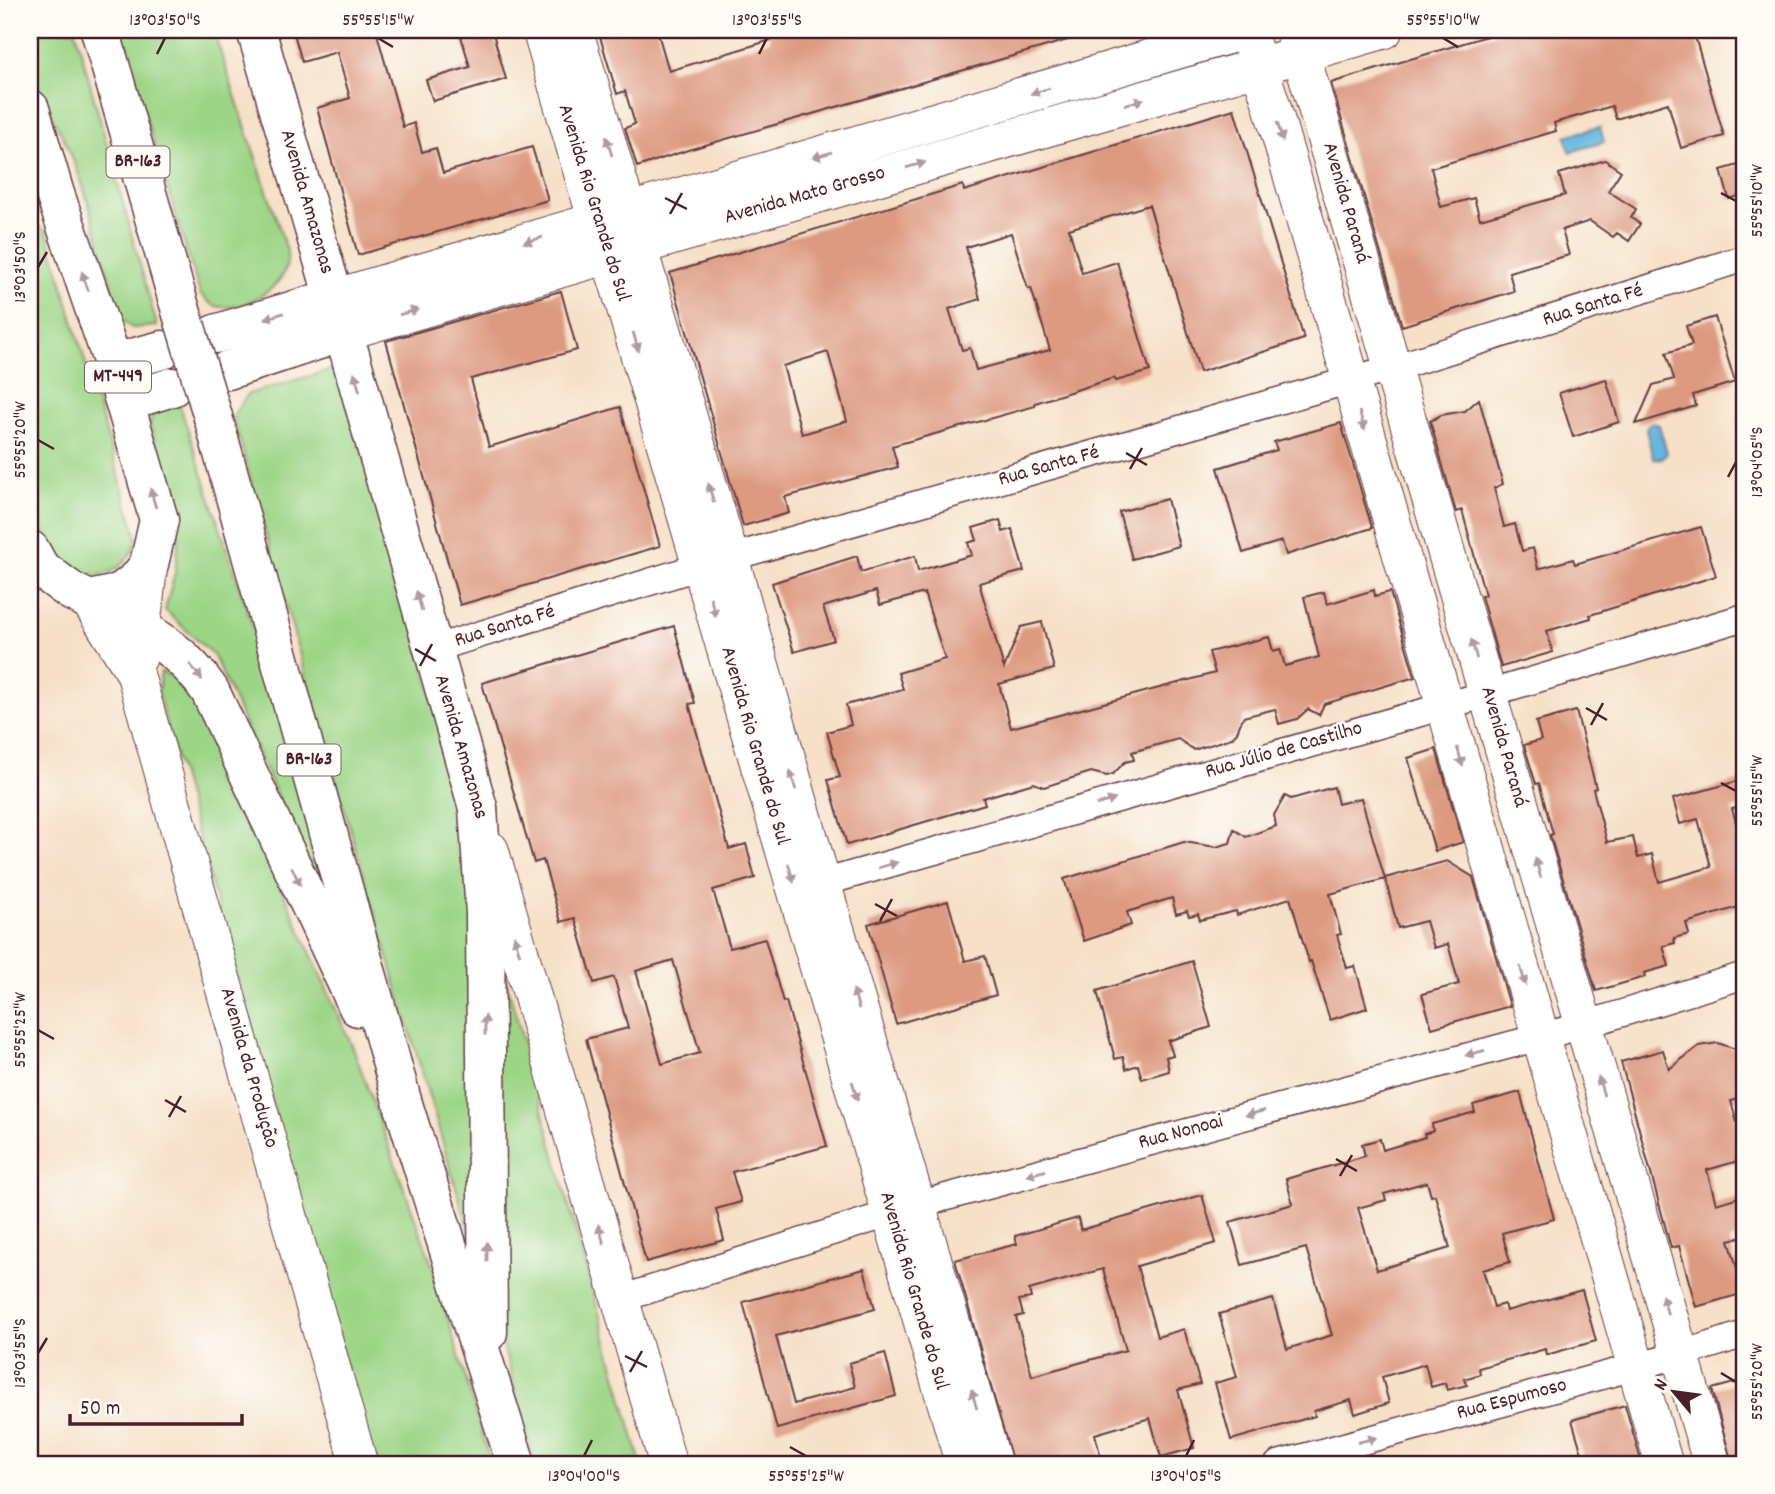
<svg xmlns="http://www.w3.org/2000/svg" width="1775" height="1494" viewBox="0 0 1775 1494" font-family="Dekko,sans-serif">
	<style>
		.green { fill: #9dd587; stroke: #747a59; stroke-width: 2 }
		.water { fill: #61b5dd; stroke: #566a84; stroke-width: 2 }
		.building { fill: #dd9a81; fill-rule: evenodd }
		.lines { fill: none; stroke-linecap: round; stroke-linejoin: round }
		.street-casing { stroke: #643c42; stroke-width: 29 }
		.secondary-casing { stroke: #643c42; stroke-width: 39 }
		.primary-casing { stroke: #643c42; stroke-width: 41 }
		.highway-casing { stroke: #643c42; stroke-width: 41 }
		.street { stroke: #fff; stroke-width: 26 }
		.secondary { stroke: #fff; stroke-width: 37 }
		.primary { stroke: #fff; stroke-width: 38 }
		.highway { stroke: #fff; stroke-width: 38 }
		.highway-bridge-casing { stroke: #643c42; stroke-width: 41; stroke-linecap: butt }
		.highway-bridge { stroke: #fff; stroke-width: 38 }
		.oneway { fill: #ae9aa0 }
		.ticks { fill: none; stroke: #4a1f2b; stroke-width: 2.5 }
		.labels { text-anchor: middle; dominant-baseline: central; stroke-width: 5; stroke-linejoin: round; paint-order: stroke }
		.shield { fill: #fdfcf7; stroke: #806168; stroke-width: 2 }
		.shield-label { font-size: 19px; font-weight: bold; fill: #4a1f2b }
		.street-label { font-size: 21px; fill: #4a1f2b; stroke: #fdfcf7 }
		.neatline { fill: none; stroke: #4a1f2b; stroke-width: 2.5 }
		.ticks-label { font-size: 18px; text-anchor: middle; fill: #4a1f2b }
	</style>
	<rect width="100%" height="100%" fill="#fdfcf7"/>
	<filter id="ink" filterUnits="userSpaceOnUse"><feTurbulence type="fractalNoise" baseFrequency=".0143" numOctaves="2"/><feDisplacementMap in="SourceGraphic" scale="14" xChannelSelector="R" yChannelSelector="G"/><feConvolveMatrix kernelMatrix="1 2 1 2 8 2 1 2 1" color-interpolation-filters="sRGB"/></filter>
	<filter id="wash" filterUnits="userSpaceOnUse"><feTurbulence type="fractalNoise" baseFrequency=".00686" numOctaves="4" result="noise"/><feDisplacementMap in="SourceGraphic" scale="28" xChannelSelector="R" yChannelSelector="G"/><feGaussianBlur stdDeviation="1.57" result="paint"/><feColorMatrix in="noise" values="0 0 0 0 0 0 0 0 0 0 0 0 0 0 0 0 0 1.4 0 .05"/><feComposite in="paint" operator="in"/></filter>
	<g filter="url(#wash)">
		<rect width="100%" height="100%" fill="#f6e0c7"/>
		<path class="green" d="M 30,30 L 75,30 L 157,326 L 132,328 L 120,318 C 98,242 82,146 30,86 Z
			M 119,30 L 213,30 L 287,251 C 287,256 288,263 286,267 C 280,291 236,315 213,305 C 208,302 204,297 200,294 Z
			M 30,220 L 47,232 L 137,538 C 134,555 117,574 98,575 C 85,575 72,569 59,564 L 48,544 L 30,482 Z
			M 337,368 L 420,646 L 462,822 L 641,1464 L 535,1464 L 509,1367 L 318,720 L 233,416 L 248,394 Z
			M 178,400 L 390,1044 L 214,656 L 165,610 L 175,573 L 179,537 L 169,491 L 150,424 L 154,412 Z
			M 161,672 L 174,677 L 200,706 L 353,1048 L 432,1265 L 491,1464 L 373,1464 L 158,693 Z"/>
		<path class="water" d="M 1600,127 L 1604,142 L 1570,152 L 1566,136 Z
			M 1652,423 L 1659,425 L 1667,453 L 1662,459 L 1653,458 L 1646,430 L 1648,425 Z"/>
		<g id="blocks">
			<path class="building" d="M 293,30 L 376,30 L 403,127 L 414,123 L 422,152 L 436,148 L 443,173 L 532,147 L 548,200 L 358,255 L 317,108 L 350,98 L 337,52 L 302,62 Z
				M 480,30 L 492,30 L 506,79 L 433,101 L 426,80 L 470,67 L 461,36 Z
				M 598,30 L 657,30 L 669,71 L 771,40 L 767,30 L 1085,30 L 1085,35 L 688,150 L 637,167 L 625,128 L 635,124 L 625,91 L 617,94 Z
				M 1507,30 L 1693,30 L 1724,136 L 1681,148 L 1668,103 L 1616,119 L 1612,106 L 1554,123 L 1556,131 L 1431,168 L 1441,207 L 1474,198 L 1480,219 L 1565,195 L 1559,174 L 1605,160 L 1621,171 L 1608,191 L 1636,209 L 1631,218 L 1640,224 L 1629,241 L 1617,233 L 1613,237 L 1590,221 L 1562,230 L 1569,255 L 1509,272 L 1514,291 L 1402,326 L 1331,83 Z
				M 1234,109 L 1304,339 L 1200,372 L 1149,205 L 1069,229 L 1082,273 L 1117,262 L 1150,371 L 1116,381 L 1114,378 L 1035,403 L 1035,406 L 892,446 L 898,467 L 785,497 L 789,513 L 743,526 L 670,273 L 963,185 L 964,191 ZM 1011,233 L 1028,289 L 1031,288 L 1050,350 L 976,370 L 970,348 L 962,350 L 949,309 L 980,299 L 966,247 ZM 828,352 L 847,421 L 802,434 L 783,366 Z
				M 1745,163 L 1745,194 L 1729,199 L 1721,170 Z
				M 561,291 L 577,350 L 471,379 L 489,447 L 620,407 L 660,546 L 460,605 L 386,341 Z
				M 1715,317 L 1735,382 L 1693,395 L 1696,406 L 1636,424 L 1653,385 L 1674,379 L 1666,353 L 1692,345 L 1686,326 Z
				M 1606,379 L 1619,422 L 1573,437 L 1559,393 Z
				M 1479,399 L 1503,484 L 1494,488 L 1504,527 L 1515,524 L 1522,551 L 1533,548 L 1538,569 L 1573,559 L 1575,564 L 1701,527 L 1716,576 L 1590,615 L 1591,618 L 1547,631 L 1553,652 L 1501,667 L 1481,596 L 1485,595 L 1462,510 L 1456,512 L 1430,421 L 1441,415 L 1465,411 Z
				M 1341,423 L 1372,528 L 1286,555 L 1282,541 L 1243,553 L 1218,468 L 1277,450 L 1274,442 Z
				M 1167,499 L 1179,546 L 1132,559 L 1119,512 Z
				M 1000,520 L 1003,532 L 1012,529 L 1024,571 L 979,583 L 1004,668 L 1021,627 L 1042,622 L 1054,669 L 999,684 L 1011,728 L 1215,673 L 1209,652 L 1269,637 L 1273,651 L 1280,649 L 1285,666 L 1319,657 L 1304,597 L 1324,592 L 1327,604 L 1374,590 L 1375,596 L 1390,592 L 1415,677 L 1324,704 L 1319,715 L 1308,709 L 1297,719 L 1279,724 L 1275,709 L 1243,717 L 1237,732 L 1232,738 L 1194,750 L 1178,739 L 1132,752 L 1134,760 L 1125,762 L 1113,774 L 1107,776 L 1091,772 L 1044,787 L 1034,783 L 983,798 L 985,804 L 847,845 L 828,780 L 840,777 L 827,732 L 851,725 L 846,705 L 903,689 L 898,673 L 945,659 L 924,593 L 880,605 L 876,591 L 823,607 L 834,640 L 794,652 L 772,583 L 857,556 L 861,572 L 915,556 L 918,571 L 972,555 L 968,543 L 977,540 L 973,528 Z
				M 674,626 L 695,703 L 689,704 L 729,849 L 746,844 L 755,878 L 713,890 L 730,948 L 765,939 L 783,1002 L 786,1001 L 827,1146 L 732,1172 L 741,1202 L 716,1209 L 724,1240 L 646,1262 L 586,1039 L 628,1028 L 614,977 L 594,983 L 575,918 L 561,922 L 543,860 L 534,863 L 482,683 ZM 673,960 L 700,1053 L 662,1064 L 636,971 Z
				M 1576,711 L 1596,788 L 1593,789 L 1607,842 L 1633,837 L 1638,858 L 1652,854 L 1659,882 L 1711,867 L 1698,819 L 1680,824 L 1673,799 L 1745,779 L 1745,806 L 1732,809 L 1745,853 L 1745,905 L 1686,923 L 1689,934 L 1674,938 L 1675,943 L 1663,946 L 1669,966 L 1644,973 L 1645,977 L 1596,991 L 1550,835 L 1553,834 L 1539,783 L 1536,784 L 1524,745 L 1541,740 L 1536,722 Z
				M 1436,749 L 1463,842 L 1435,851 L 1408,758 Z
				M 1334,787 L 1338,804 L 1361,798 L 1385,879 L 1330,894 L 1341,934 L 1337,935 L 1347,968 L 1355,966 L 1367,1008 L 1330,1020 L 1311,961 L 1309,962 L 1290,898 L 1237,915 L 1236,911 L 1200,920 L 1198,914 L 1189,916 L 1187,911 L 1176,914 L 1172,898 L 1127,912 L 1131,925 L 1084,941 L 1064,879 L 1184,842 L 1216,847 L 1230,843 L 1234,829 L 1246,837 L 1276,826 L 1274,815 L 1285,796 L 1291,799 Z
				M 1447,861 L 1473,877 L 1510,1006 L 1432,1028 L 1422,994 L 1459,984 L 1448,944 L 1434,948 L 1426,921 L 1398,928 L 1385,878 Z
				M 948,901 L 965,961 L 985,956 L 996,995 L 896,1024 L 868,924 Z
				M 1192,961 L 1211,1027 L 1168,1041 L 1173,1055 L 1166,1057 L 1169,1071 L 1142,1079 L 1138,1065 L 1126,1069 L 1123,1057 L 1115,1059 L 1097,991 Z
				M 1718,1043 L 1738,1050 L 1745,1076 L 1745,1097 L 1731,1101 L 1742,1142 L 1745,1141 L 1745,1159 L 1707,1170 L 1716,1204 L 1745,1195 L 1745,1236 L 1729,1240 L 1744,1293 L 1696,1307 L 1679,1246 L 1671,1248 L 1621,1062 L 1663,1050 L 1669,1069 L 1699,1046 Z
				M 1520,1092 L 1554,1219 L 1502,1233 L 1510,1262 L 1483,1270 L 1494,1307 L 1504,1304 L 1506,1311 L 1582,1290 L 1596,1341 L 1546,1355 L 1545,1349 L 1479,1368 L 1480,1374 L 1465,1379 L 1467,1385 L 1447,1390 L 1445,1383 L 1431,1387 L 1425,1364 L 1382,1377 L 1389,1403 L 1355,1414 L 1351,1400 L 1314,1411 L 1315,1416 L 1231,1440 L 1215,1383 L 1237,1377 L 1219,1314 L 1273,1299 L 1287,1349 L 1332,1335 L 1306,1248 L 1242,1265 L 1230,1222 L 1293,1204 L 1286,1179 L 1365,1156 L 1362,1144 L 1380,1139 L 1383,1150 L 1425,1137 L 1424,1134 L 1433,1131 L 1432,1124 L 1475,1112 L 1473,1105 ZM 1427,1182 L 1431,1196 L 1435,1195 L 1450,1248 L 1377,1270 L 1358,1208 L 1386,1200 L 1384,1194 Z
				M 1202,1195 L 1216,1243 L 1137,1266 L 1157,1337 L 1184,1329 L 1200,1384 L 1178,1390 L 1194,1448 L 1161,1457 L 1150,1418 L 1095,1434 L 1101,1458 L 1078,1464 L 1013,1464 L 955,1260 L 1017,1244 L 1015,1236 L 1078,1218 L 1081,1230 ZM 1103,1269 L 1126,1350 L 1032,1376 L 1016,1317 L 1023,1315 L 1019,1300 L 1031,1298 L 1029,1290 Z
				M 864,1269 L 875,1309 L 776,1336 L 794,1404 L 855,1387 L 849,1363 L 885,1353 L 896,1396 L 777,1429 L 743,1302 Z
				M 1745,1380 L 1745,1464 L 1732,1464 L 1712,1389 Z
				M 1625,1405 L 1642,1464 L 1585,1464 L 1572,1420 Z"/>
		</g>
	</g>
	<g filter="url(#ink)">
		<use href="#blocks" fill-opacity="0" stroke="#643c42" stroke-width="2"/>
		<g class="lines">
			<defs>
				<path id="street" d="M 433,649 L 701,566 L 1393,368 L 1745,258
					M 822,883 L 1487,694 L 1745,617
					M 620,1299 L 917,1205 L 1584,1025 L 1745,975
					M 1278,1464 L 1679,1355 L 1745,1334"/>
				<path id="secondary" d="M 541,30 L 586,185 L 619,286 L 964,1464
					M 574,30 L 730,558 L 822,883 L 993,1464
					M 1247,30 L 1271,103 L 1664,1464
					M 1294,30 L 1712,1464
					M 334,298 L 1246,30
					M 343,332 L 1384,30
					M 89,600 L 135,673 L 359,1464
					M 138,658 L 149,564
					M 490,850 L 668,1464"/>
				<path id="primary" d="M 256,30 L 334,298 L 478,808
					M 30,109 L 55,194 L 113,363 L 159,520 L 149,564 L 139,578 L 123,591 L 112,595 L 89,600 L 71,591 L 40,568 L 30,550
					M 215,334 L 334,298
					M 113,363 L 162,350
					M 228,370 L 343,332
					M 125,402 L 172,387"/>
				<path id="highway" d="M 100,30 L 176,294
					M 213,417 L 403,1104 L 516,1464
					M 89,600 C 137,627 179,644 210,691 L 358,1007
					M 478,808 L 485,914 L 488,1332"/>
			</defs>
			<use href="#street" class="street-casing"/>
			<use href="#secondary" class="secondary-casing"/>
			<use href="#primary" class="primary-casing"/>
			<use href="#highway" class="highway-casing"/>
			<use href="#street" class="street"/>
			<use href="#secondary" class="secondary"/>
			<use href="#primary" class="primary"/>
			<use href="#highway" class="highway"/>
			<defs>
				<path id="highway-bridge" d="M 176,294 L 213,417"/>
			</defs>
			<use href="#highway-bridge" class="highway-bridge-casing"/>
			<use href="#highway-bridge" class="highway-bridge"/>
		</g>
		<defs><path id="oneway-solid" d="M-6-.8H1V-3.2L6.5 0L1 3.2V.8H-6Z" transform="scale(1.75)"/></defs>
		<g class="oneway">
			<use href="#oneway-solid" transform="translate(1040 91) rotate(164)"/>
			<use href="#oneway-solid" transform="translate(1134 102) rotate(-16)"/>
			<use href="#oneway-solid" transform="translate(1280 132) rotate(74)"/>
			<use href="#oneway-solid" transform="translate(609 146) rotate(-107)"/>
			<use href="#oneway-solid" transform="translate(822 155) rotate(164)"/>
			<use href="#oneway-solid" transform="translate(916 165) rotate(-16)"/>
			<use href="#oneway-solid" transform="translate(533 240) rotate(164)"/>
			<use href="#oneway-solid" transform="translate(85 281) rotate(-109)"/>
			<use href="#oneway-solid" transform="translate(409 312) rotate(-16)"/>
			<use href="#oneway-solid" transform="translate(274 316) rotate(163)"/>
			<use href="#oneway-solid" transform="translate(636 342) rotate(74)"/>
			<use href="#oneway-solid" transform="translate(357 382) rotate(-106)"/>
			<use href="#oneway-solid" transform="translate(1362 421) rotate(74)"/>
			<use href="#oneway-solid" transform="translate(711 493) rotate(-106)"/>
			<use href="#oneway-solid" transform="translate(153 498) rotate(-106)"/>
			<use href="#oneway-solid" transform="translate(419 601) rotate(-106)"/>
			<use href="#oneway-solid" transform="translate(713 607) rotate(74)"/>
			<use href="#oneway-solid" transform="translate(1474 649) rotate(-106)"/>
			<use href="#oneway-solid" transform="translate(196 672) rotate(52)"/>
			<use href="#oneway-solid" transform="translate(1460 757) rotate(74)"/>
			<use href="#oneway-solid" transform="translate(793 780) rotate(-106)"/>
			<use href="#oneway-solid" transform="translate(1106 802) rotate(-16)"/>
			<use href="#oneway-solid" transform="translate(888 865) rotate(-16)"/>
			<use href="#oneway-solid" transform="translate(1538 868) rotate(-106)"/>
			<use href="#oneway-solid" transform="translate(791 873) rotate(74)"/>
			<use href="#oneway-solid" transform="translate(296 876) rotate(65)"/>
			<use href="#oneway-solid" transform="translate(517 945) rotate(-106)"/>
			<use href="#oneway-solid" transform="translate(1523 976) rotate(74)"/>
			<use href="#oneway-solid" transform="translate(856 999) rotate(-106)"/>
			<use href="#oneway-solid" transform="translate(485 1025) rotate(-90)"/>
			<use href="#oneway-solid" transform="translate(1475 1053) rotate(165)"/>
			<use href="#oneway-solid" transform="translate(1601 1086) rotate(-106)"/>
			<use href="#oneway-solid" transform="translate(855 1091) rotate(74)"/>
			<use href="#oneway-solid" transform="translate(1255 1113) rotate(165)"/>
			<use href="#oneway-solid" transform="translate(1036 1173) rotate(165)"/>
			<use href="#oneway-solid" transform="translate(601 1234) rotate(-106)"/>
			<use href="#oneway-solid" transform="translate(487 1252) rotate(-90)"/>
			<use href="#oneway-solid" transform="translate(1665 1305) rotate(-106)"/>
			<use href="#oneway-solid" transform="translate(974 1399) rotate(-106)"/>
			<use href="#oneway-solid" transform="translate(1367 1440) rotate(-15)"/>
		</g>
	</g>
	<path class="ticks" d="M 378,38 L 393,47M 1443,38 L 1458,47M 157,54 L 165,38M 759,54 L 767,38M 1721,193 L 1736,201M 665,198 L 687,209M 670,214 L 682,193M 38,267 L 47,252M 38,440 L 54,449M 1126,453 L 1147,465M 1130,469 L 1142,448M 1728,477 L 1736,462M 415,649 L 436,661M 420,666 L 432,644M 1586,708 L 1607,720M 1591,725 L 1603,703M 1721,783 L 1736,791M 875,904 L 897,916M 880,921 L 892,899M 38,1030 L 54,1039M 165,1100 L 186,1112M 169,1117 L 181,1096M 1336,1159 L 1357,1171M 1340,1176 L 1352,1155M 38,1353 L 47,1338M 625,1356 L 647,1367M 630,1372 L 642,1351M 1721,1373 L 1736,1382M 790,1447 L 806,1456M 584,1456 L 592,1440M 1186,1456 L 1194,1440"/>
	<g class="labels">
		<g class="shield">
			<rect x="106.5" y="146.5" width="63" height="31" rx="5"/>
			<rect x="85" y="361.5" width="66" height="31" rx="5"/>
			<rect x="277.5" y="744.5" width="63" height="31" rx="5"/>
		</g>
		<g class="shield-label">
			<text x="138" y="162">BR-163</text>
			<text x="118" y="377">MT-449</text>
			<text x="309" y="760">BR-163</text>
		</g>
		<g class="street-label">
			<text transform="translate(805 196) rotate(-16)">Avenida Mato Grosso</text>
			<text transform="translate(306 202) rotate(74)">Avenida Amazonas</text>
			<text transform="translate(593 203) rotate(73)">Avenida Rio Grande do Sul</text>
			<text transform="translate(1345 203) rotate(74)">Avenida Paraná</text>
			<text transform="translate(1593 306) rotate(-17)">Rua Santa Fé</text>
			<text transform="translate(1049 467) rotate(-16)">Rua Santa Fé</text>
			<text transform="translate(505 627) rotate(-17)">Rua Santa Fé</text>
			<text transform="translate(754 746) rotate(74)">Avenida Rio Grande do Sul</text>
			<text transform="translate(460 747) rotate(74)">Avenida Amazonas</text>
			<text transform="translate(1503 747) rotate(74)">Avenida Paraná</text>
			<text transform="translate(1284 751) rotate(-16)">Rua Júlio de Castilho</text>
			<text transform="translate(248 1068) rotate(74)">Avenida da Produção</text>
			<text transform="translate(1181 1133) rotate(-15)">Rua Nonoai</text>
			<text transform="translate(913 1291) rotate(74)">Avenida Rio Grande do Sul</text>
			<text transform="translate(1512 1400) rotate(-15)">Rua Espumoso</text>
		</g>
	</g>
	<rect width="1775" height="1494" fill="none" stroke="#fdfcf7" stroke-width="77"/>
	<g transform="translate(1674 1392) rotate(299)" stroke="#fdfcf7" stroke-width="5" paint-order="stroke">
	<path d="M0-5L12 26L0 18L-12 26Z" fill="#4a1f2b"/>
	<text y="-10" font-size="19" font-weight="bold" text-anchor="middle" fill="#4a1f2b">N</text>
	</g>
	<path d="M70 1414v10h172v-10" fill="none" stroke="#4a1f2b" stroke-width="3.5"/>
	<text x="80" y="1414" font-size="21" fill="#4a1f2b" stroke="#fdfcf7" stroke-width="5" paint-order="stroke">50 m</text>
	<rect x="38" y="38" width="1698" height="1418" class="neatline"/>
	<g class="ticks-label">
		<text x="165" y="25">13°03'50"S</text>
		<text x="378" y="25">55°55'15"W</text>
		<text x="767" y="25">13°03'55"S</text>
		<text x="1443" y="25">55°55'10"W</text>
		<text transform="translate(1756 201) rotate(-90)" y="6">55°55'10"W</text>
		<text transform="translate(19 267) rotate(-90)" y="6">13°03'50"S</text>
		<text transform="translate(19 440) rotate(-90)" y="6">55°55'20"W</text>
		<text transform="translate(1756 462) rotate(-90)" y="6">13°04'05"S</text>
		<text transform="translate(1756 791) rotate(-90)" y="6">55°55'15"W</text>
		<text transform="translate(19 1030) rotate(-90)" y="6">55°55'25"W</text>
		<text transform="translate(19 1353) rotate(-90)" y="6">13°03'55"S</text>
		<text transform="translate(1756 1382) rotate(-90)" y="6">55°55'20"W</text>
		<text x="584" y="1481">13°04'00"S</text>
		<text x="806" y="1481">55°55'25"W</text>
		<text x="1186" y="1481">13°04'05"S</text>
	</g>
</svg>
